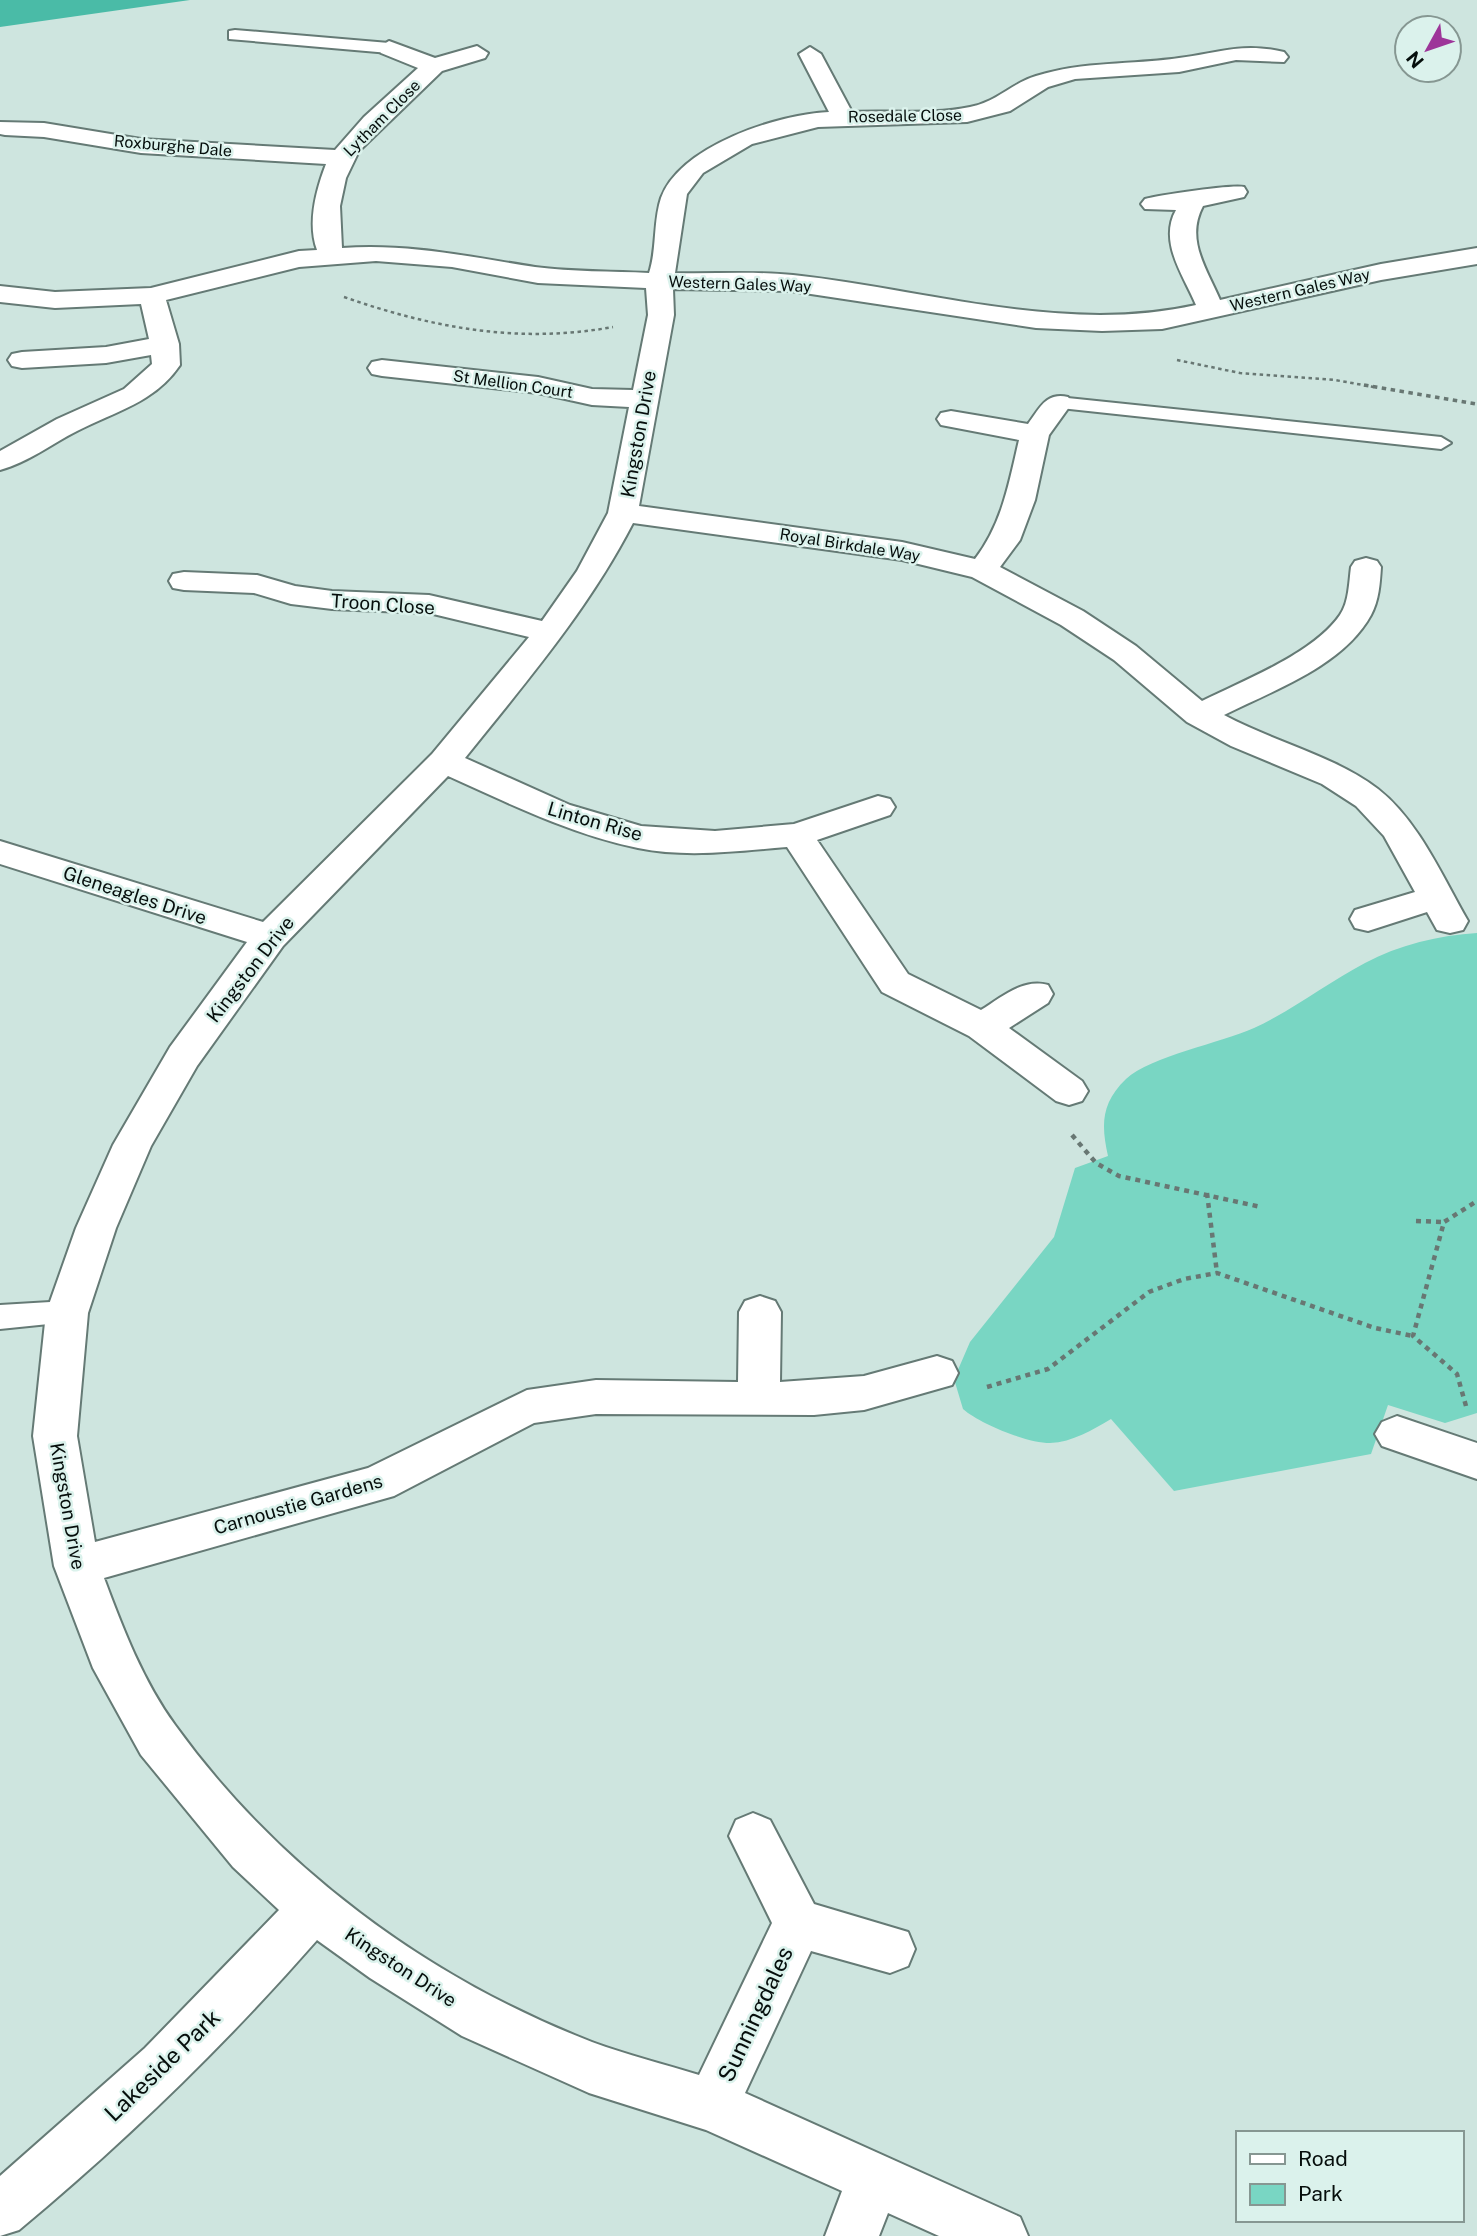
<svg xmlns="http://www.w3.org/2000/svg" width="1477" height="2236" viewBox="0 0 1477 2236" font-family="'Public Sans',sans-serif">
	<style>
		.green { fill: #79d6c3 }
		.forest { fill: #4abba7 }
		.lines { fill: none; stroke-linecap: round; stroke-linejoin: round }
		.service-casing { stroke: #657a75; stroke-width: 4 }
		.minor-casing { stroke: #657a75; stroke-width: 4 }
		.path-far2 { stroke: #687773; stroke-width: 2.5; stroke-dasharray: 3.5 3.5; stroke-linecap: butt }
		.path-far1 { stroke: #687773; stroke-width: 3.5; stroke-dasharray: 4.5 4.5; stroke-linecap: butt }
		.path { stroke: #687773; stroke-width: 4.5; stroke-dasharray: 5 5; stroke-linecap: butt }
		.service { fill: #fff; fill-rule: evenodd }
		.minor { fill: #fff; fill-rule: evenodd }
		.labels { text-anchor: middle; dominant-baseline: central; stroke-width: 5; stroke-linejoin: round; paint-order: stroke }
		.far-street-label { font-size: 16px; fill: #060e0c; stroke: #dbf2ec }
		.street-label { font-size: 19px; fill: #060e0c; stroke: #dbf2ec }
		.near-street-label { font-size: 23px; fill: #060e0c; stroke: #dbf2ec }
	</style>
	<rect width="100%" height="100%" fill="#cee5df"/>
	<path class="green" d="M 1477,933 L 1477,1413 L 1445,1423 L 1388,1405 L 1371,1454 L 1174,1491 L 1111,1419 C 1092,1430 1073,1442 1050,1443 C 1027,1443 980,1424 963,1409 L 954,1379 L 970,1342 L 1054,1237 L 1075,1168 L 1108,1156 C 1101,1125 1101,1103 1126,1079 C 1151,1056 1221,1043 1254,1028 C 1293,1010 1327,983 1365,963 C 1398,945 1440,935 1477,933 Z"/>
	<path class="forest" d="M 0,0 L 190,0 L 0,27 Z"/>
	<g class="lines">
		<defs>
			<path id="service" d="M 235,30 L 389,43 L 397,48 L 389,53 L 229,39 L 229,31 Z
				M 1058,397 L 1441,437 L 1451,443 L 1441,449 L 1051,407 L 1048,403 Z
				M 67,1301 L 78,1305 L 82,1313 L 78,1321 L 0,1329 L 0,1305 Z"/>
			<path id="minor" d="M 389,41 L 435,58 L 477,46 L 488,53 L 485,58 L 442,71 L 359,151 L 346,178 L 340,206 L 342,248 C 408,243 470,257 535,267 C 572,272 612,271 649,273 C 657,249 653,222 661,198 C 680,146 778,114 829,112 L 799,54 L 810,47 L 821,54 L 852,112 C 890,110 933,115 970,107 C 997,102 1012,83 1036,76 C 1084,61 1131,65 1179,58 C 1219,53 1242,42 1284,52 L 1288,57 L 1284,62 L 1236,60 L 1179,72 L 1075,79 L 1048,87 L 1010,111 L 967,122 L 818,127 L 752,144 L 703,173 L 687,194 L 675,273 C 714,274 754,271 793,275 C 926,289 1062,335 1196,305 C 1184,276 1158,242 1176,210 L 1145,209 L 1141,204 L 1145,199 C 1159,195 1234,184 1244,187 L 1247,192 L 1244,197 L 1203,206 C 1185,240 1207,269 1220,300 L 1381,264 L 1477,248 L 1477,264 L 1381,280 L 1162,329 L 1102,331 L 1036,328 L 791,291 L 673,289 L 674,315 L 639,506 L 902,542 L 975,559 C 1002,524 1009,483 1019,440 L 941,425 L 937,419 L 941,413 L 951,411 L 1028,424 C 1040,408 1046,392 1068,397 L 1072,403 L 1049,435 L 1035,500 L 1020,540 L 1000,567 L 1083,611 L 1136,646 L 1202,701 C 1244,680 1313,654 1340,615 C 1349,602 1349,582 1351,567 L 1355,561 L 1366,558 L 1377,561 L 1381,567 C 1380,583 1379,600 1371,615 C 1343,666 1274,690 1224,715 C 1274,742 1333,755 1378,789 C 1419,821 1443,878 1468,921 L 1463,930 L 1450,933 L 1437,930 L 1427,912 L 1368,931 L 1355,928 L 1350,919 L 1355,910 L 1415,892 L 1384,836 L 1356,806 L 1322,784 L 1231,746 L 1187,722 L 1114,660 L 1061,625 L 972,577 L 902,560 L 633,523 C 588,610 526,682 465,758 L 570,805 L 641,826 L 715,831 L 794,824 L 878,796 L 890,799 L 895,807 L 890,815 L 817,840 L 908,974 L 981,1010 C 1002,997 1023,978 1048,985 L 1053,994 L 1048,1003 L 1009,1028 L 1082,1081 L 1088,1091 L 1082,1101 L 1069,1105 L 1056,1101 L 969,1036 L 882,992 L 787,847 C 738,851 687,858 638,848 C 571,834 510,804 448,776 L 283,946 L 197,1066 L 151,1146 L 116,1228 L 88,1313 L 77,1436 L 95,1542 L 368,1468 L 527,1390 L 596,1380 L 738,1382 L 739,1312 L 745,1301 L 760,1296 L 775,1301 L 781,1312 L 780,1382 L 864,1376 L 937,1356 L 952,1361 L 958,1373 L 952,1385 L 864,1410 L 814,1415 L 596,1414 L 534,1423 L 394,1496 L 104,1578 C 123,1629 143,1681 175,1725 C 278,1868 429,1979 592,2042 C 627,2055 664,2064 699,2075 L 772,1923 L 729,1836 L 736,1820 L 753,1813 L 770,1820 L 814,1904 L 908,1932 L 915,1949 L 908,1966 L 890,1973 L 811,1951 L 745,2093 L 1020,2217 L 1028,2236 L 939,2236 L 888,2213 L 879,2236 L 825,2236 L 842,2191 L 706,2130 L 589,2093 L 462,2036 L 370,1978 L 317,1940 C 225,2045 126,2141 19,2230 L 0,2236 L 0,2176 L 145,2048 L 279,1910 L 233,1867 L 141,1755 L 93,1668 L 54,1566 L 33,1436 L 46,1313 L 76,1228 L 113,1145 L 170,1047 L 247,942 L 0,864 L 0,841 L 263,922 L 432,754 L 529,637 L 429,613 L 332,609 L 291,604 L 254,593 L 184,590 L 173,588 L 169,581 L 173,574 L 184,572 L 257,575 L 295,586 L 332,591 L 429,595 L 542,621 L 577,571 L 608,513 L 629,407 L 592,405 L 538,393 L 382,376 L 372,374 L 368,368 L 372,362 L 382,360 L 538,377 L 592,389 L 633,390 L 648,315 L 646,288 L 538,283 L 452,267 L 376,261 L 299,267 L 166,300 L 179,344 L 180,365 C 154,403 116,411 77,431 C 51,444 29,462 0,470 L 0,451 L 57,419 L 124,389 L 152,364 L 151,355 L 106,363 L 22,368 L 12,366 L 8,360 L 12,354 L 22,352 L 106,347 L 149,339 L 141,304 L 55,308 L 0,302 L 0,286 L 55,292 L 151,288 L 299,251 L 317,250 C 307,223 316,190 326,164 L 141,153 L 44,137 L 5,135 L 0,134 L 0,122 L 44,123 L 141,139 L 335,150 L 364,117 L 418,68 L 381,53 L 378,48 Z
				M 1397,1416 L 1477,1443 L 1477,1479 L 1382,1446 L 1375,1434 L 1382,1422 Z"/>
		</defs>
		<use href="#service" class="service-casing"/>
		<use href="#minor" class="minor-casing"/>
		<path class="path-far2" d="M 344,297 C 433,328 519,344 613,327
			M 1177,360 L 1240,373 L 1335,380 L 1374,387"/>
		<path class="path-far1" d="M 1364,385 L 1477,404"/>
		<path class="path" d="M 1072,1135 L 1096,1163 L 1119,1176 L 1261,1207
			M 1207,1193 L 1217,1273
			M 1416,1221 L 1444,1222
			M 987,1387 L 1048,1369 L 1149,1292 L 1184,1279 L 1217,1273 L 1375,1328 L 1413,1336
			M 1466,1406 L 1457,1374 L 1413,1336 L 1444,1222 L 1477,1201"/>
		<use href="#service" class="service"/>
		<use href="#minor" class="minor"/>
	</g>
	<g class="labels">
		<g class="far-street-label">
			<text transform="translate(905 116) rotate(-1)">Rosedale Close</text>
			<text transform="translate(382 118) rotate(-45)">Lytham Close</text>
			<text transform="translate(173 146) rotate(5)">Roxburghe Dale</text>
			<text transform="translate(740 284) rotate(2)">Western Gales Way</text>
			<text transform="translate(1300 290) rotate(-13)">Western Gales Way</text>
			<text transform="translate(513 384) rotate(8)">St Mellion Court</text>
			<text transform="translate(850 545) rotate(9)">Royal Birkdale Way</text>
		</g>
		<g class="street-label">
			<text transform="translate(638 434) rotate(-80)">Kingston Drive</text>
			<text transform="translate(383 604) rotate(4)">Troon Close</text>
			<text transform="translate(595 821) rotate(16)">Linton Rise</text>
			<text transform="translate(135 895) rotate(18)">Gleneagles Drive</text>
			<text transform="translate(250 969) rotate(-52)">Kingston Drive</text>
			<text transform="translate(298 1504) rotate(-16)">Carnoustie Gardens</text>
			<text transform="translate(68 1506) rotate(80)">Kingston Drive</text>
			<text transform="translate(401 1967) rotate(33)">Kingston Drive</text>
		</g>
		<g class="near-street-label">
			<text transform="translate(755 2014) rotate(-65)">Sunningdales</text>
			<text transform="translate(162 2065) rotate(-44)">Lakeside Park</text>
		</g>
	</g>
	<rect x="1236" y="2131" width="228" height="91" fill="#dbf2ec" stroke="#869792" stroke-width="2"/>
	<rect x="1250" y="2154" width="35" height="10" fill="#ffffff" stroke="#869792" stroke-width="2"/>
	<text x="1298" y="2166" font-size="21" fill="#060e0c">Road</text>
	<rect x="1250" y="2184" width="35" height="21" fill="#79d6c3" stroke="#869792" stroke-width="2"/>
	<text x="1298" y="2201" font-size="21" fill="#060e0c">Park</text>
	<g transform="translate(1428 49) rotate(230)"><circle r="33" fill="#dbf2ec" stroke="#869792" stroke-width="2"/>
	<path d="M0-5L12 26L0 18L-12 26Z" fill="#9d3599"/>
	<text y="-10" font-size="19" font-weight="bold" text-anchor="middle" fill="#060e0c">N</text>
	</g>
</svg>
